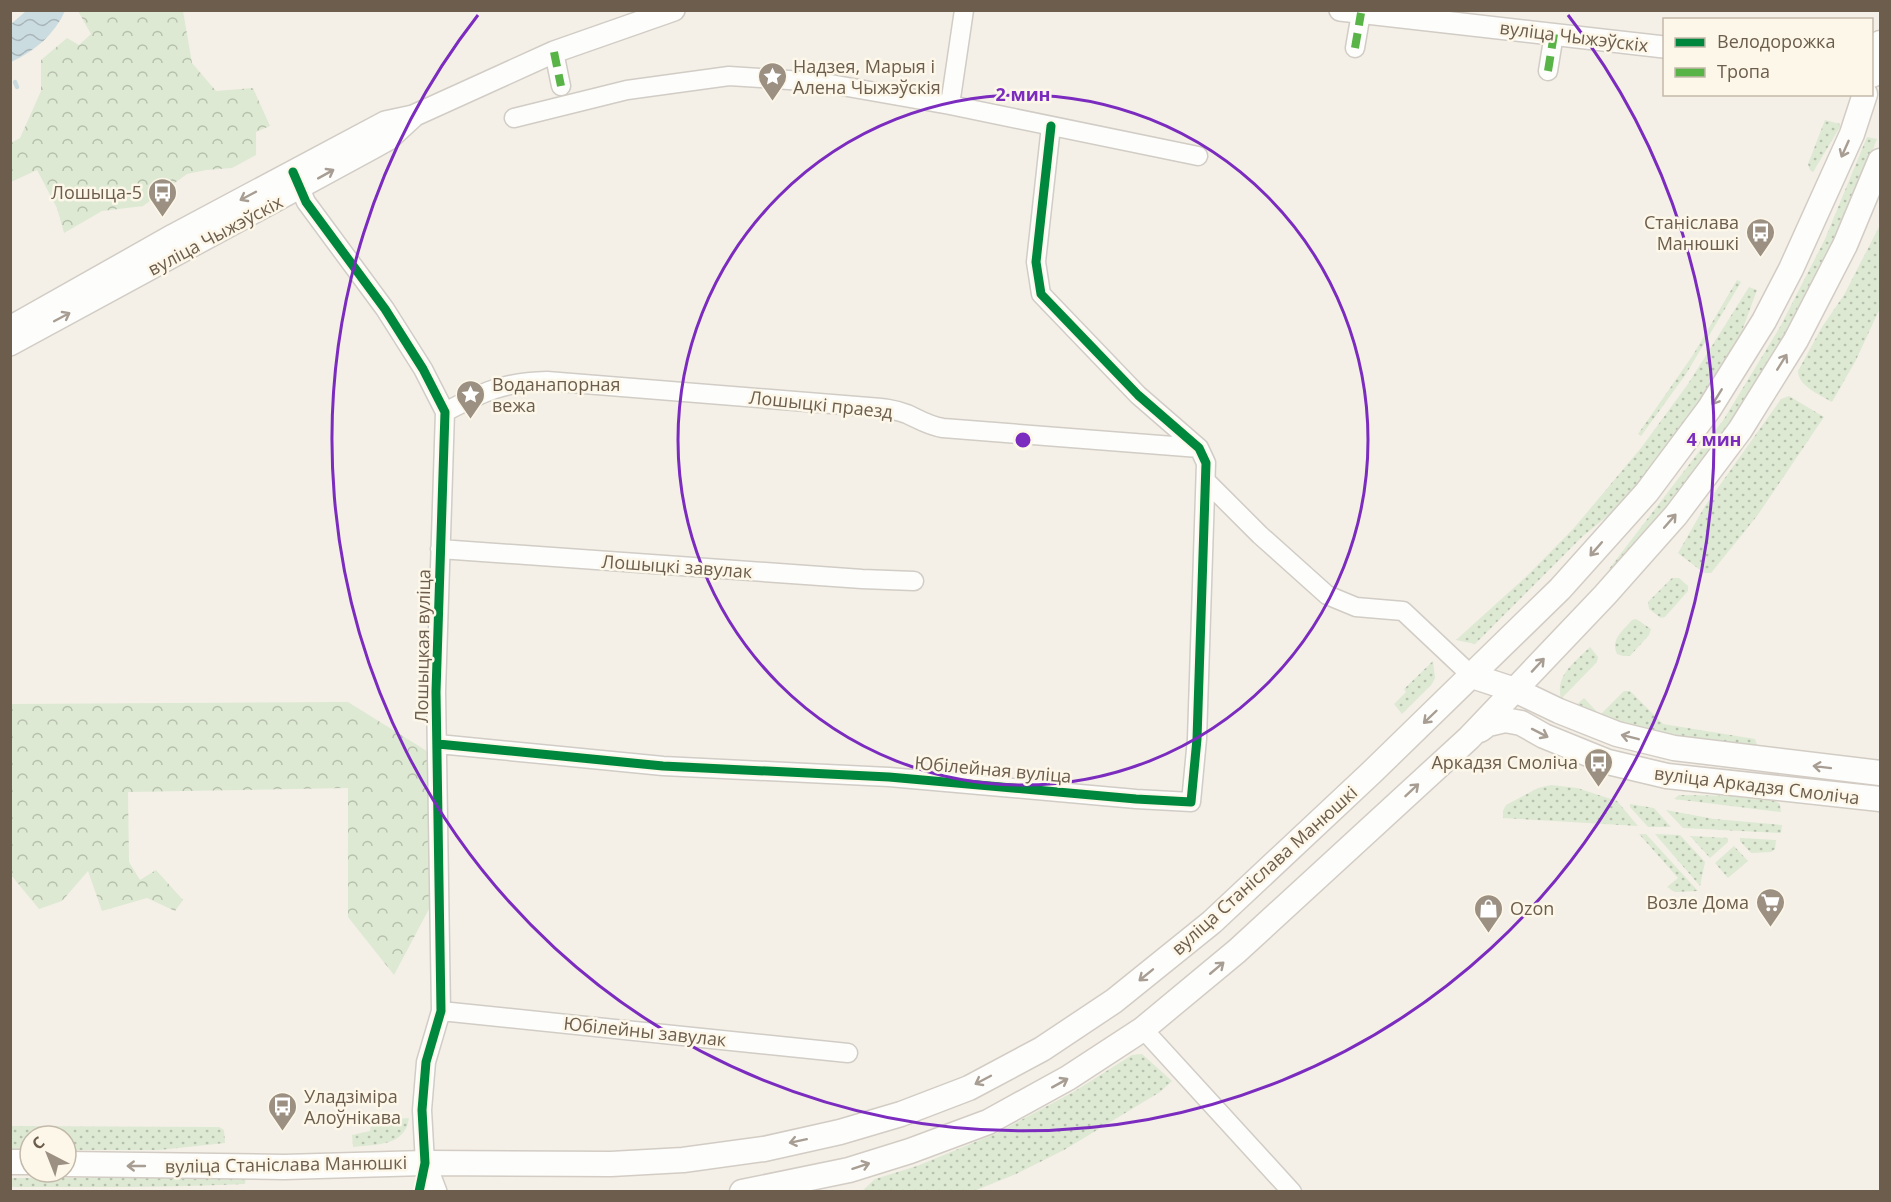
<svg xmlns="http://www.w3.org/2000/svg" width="1891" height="1202" viewBox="0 0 1891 1202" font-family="'Open Sans',sans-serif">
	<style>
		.grass { fill: url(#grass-dots) }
		.forest { fill: url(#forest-crowns) }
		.water { fill: url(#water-waves) }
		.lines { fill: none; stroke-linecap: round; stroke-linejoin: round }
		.stream { stroke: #cbdce1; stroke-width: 4.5 }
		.minor-casing { stroke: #d1ccc5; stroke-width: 21 }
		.tertiary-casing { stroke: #d1ccc5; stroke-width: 24 }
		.secondary-casing { stroke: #d2ccc4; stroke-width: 27 }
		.minor { stroke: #fdfdfb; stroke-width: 18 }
		.tertiary { stroke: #fdfdfb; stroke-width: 21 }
		.secondary { stroke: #fdfdfb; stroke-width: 24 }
		.quiet { stroke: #59b447; stroke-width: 8; stroke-dasharray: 15 8; stroke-linecap: butt }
		.cycleway-casing { stroke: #fcf7e8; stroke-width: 13 }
		.cycleway { stroke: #00873e; stroke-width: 9 }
		.oneway { stroke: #a79d92 }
		.ring { fill: none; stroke: #7b2cbf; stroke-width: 3 }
		.labels { text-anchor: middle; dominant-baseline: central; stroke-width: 5; stroke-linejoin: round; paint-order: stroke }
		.street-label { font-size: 18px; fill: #6d5d4c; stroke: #fcf7e8 }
		.poi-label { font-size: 18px; fill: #6d5d4c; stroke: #fcf7e8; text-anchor: start }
		.centre { fill: #7b2cbf; stroke: #fcf7e8; stroke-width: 3 }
		.ring-label { font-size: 18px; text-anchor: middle; font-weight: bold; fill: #7b2cbf; stroke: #fcf7e8; stroke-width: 5; stroke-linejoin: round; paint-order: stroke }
	</style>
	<defs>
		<pattern id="grass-dots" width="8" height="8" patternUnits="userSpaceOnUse" patternTransform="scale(1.5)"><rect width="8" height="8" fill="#dde9d3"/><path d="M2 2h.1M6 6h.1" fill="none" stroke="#b7c0ad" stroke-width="1.8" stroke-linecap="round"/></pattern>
		<pattern id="forest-crowns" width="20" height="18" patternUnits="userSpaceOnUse" patternTransform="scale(1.5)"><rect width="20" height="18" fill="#dde9d3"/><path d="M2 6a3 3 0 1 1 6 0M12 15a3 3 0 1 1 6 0" fill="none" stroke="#b7c0ad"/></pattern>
		<pattern id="water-waves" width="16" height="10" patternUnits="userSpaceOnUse" patternTransform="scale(1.5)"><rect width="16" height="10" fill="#cbdce1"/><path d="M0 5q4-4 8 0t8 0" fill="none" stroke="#a9b6b9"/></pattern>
	</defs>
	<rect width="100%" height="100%" fill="#f4f0e7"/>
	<path class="grass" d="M 1825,120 L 1840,124 L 1840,127 L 1813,172 L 1810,170 L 1808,164 Z
		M 1867,137 L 1877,139 C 1858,184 1841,230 1819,273 C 1765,384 1692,478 1613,572 L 1609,569 L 1724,419 L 1780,327 L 1825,239 Z
		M 1880,225 L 1880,308 L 1856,360 L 1832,402 C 1820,395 1798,386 1798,371 L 1822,327 L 1844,295 Z
		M 1737,280 L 1741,282 L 1686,374 L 1641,436 L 1638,434 L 1693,355 Z
		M 1749,287 L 1757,290 L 1739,339 L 1707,393 L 1627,500 L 1583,536 L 1475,644 L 1456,640 L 1528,575 L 1574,528 L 1641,448 L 1688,384 Z
		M 1789,396 L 1824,417 L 1757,516 L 1711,573 L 1704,573 L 1678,553 L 1705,506 L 1781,399 Z
		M 1672,578 L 1679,578 L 1688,586 L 1688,591 L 1665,617 L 1661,618 L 1649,609 L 1648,602 Z
		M 1636,619 L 1651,629 L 1649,635 L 1630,656 L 1623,656 L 1617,654 C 1610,639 1623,631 1632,620 Z
		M 1590,647 L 1598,657 L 1597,662 L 1561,699 C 1555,675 1574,663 1590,647 Z
		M 1433,661 L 1435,678 L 1432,684 L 1402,714 L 1394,704 L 1406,692 L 1404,689 Z
		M 1624,691 L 1630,691 L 1663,724 L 1755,739 L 1760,753 L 1652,738 L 1572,709 L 1584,698 L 1600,715 Z
		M 1551,785 L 1577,788 L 1617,801 L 1638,826 L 1503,818 L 1503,811 L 1506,805 L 1538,788 Z
		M 1679,795 L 1742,796 L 1775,801 L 1780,804 L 1781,812 L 1674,799 Z
		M 1630,804 L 1654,808 L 1671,827 L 1648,827 L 1630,807 Z
		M 1666,810 L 1714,819 L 1782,825 L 1781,833 L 1683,828 Z
		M 1639,834 L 1646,834 L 1698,891 L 1675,892 L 1667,887 L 1678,878 Z
		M 1655,834 L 1680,835 L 1705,862 L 1700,886 Z
		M 1690,836 L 1728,838 L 1728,842 L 1710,858 Z
		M 1740,838 L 1776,840 L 1775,849 L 1771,852 L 1751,853 L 1740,841 Z
		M 1734,846 L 1748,861 L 1728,878 L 1715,863 Z
		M 1142,1054 L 1172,1081 L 1160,1092 L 1064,1150 L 1016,1174 L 974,1191 L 862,1191 L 875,1179 L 917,1166 L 997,1133 L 1075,1091 L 1132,1055 Z
		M 409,1118 C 405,1147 376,1144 353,1147 L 352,1135 L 370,1131 L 371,1121 Z
		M 11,1126 L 219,1127 L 224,1130 L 225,1143 L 159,1150 L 66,1150 L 66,1136 L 30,1136 L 30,1149 L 11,1149 Z
		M 10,1178 L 246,1178 L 245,1184 C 167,1188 89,1187 11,1187 Z"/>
	<path class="forest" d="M 78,11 L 183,11 L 192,63 L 216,91 L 253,88 L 270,126 L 256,132 L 256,155 L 232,168 L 206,170 L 187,174 L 143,206 L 102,211 L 64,233 L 57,208 L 37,170 L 11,182 L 11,143 L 20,138 L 41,91 L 41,60 L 67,38 L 79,45 L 91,34 Z
		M 348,702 L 430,753 L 430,907 L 394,975 L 348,917 L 348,788 L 128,792 L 129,862 L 140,880 L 156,870 L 183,900 L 175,911 L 147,898 L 102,911 L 88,871 L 62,901 L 39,909 L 11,875 L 10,704 Z"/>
	<path class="water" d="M 26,11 L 65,11 C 54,35 35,51 11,62 L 11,24 Z"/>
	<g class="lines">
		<path class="stream" d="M 15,82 L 17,87"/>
		<defs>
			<path id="minor" d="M 1355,48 L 1361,13
				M 554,52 L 561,86
				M 1548,71 L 1554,34
				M 950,105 L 964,10
				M 514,118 L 627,90 L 729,76 L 819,82 L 950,105 L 1198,156
				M 295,176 L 306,202 L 385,309 L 423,369 L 445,412 L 436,692 L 441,1011 L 426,1062 L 422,1110 L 425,1163
				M 445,412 C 483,392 503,382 547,381 L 869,407 C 882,408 895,409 907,414 C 920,420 929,426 943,428 L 1199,448
				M 1206,481 L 1260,535 L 1327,595 L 1356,607 L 1403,611 L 1472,676
				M 440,549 L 862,579 L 914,581
				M 438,744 L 663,766 L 889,777 L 1136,799 L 1191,802 L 1197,739 L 1206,463 L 1199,448 L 1138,395 L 1041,294 L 1036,262 L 1051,126
				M 441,1011 L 848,1053
				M 1143,1029 L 1292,1192"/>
			<path id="tertiary" d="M 1340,10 L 1664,47
				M 10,327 L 173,235 L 385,122 L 413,116 L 554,52 L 674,10
				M 10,345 L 373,148 L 389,139 L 413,117
				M 425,1163 L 436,1192"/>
			<path id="secondary" d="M 1872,75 L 1880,43
				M 1472,676 L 1515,690 L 1559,711 L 1617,734 L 1674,748 L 1880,773
				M 1480,730 L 1488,724 L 1505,720 L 1521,723 L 1544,736 L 1608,762 L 1667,776 L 1880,799
				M 10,1162 L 30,1162
				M 66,1164 L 284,1167 L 425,1163 L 611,1164 L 683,1160 L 764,1149 L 840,1132 L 901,1114 L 969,1088 L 1042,1049 L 1114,1001 L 1212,922 L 1371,773 L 1560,589 L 1647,492 L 1709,409 L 1764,321 L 1791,269 L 1852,134 L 1865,94
				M 742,1192 L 849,1170 L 910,1151 L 988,1122 L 1068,1078 L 1143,1029 L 1237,951 L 1469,738 L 1605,595 L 1676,515 L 1740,430 L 1796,340 L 1845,245 L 1880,161"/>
		</defs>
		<use href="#minor" class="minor-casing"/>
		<use href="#tertiary" class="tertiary-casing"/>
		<use href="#secondary" class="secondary-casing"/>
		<use href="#minor" class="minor"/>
		<use href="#tertiary" class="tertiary"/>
		<use href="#secondary" class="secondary"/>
		<path class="quiet" d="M 1355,48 L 1361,13
			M 554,52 L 561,86
			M 1548,71 L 1554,34"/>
		<defs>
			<path id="cycleway" d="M 293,172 L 306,202 L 385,309 L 423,369 L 445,412 L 436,692 L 441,1011 L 426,1062 L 422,1110 L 425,1163 L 419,1192
				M 438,744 L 663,766 L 889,777 L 1136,799 L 1191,802 L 1197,739 L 1206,463 L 1199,448 L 1138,395 L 1041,294 L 1036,262 L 1051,126"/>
		</defs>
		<use href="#cycleway" class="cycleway-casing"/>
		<use href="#cycleway" class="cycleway"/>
	</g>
	<defs><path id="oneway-shaft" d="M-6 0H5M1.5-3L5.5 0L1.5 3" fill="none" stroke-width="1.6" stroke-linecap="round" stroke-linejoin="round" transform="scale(1.5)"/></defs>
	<g class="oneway">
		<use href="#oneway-shaft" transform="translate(1845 149) rotate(114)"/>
		<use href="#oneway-shaft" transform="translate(326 174) rotate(-29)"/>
		<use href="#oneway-shaft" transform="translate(248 196) rotate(152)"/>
		<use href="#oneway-shaft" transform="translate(62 317) rotate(-28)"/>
		<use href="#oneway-shaft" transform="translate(1782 362) rotate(-58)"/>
		<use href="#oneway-shaft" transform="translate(1717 397) rotate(122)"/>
		<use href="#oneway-shaft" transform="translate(1670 521) rotate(-49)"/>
		<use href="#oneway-shaft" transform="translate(1596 549) rotate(131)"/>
		<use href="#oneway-shaft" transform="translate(1538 665) rotate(-47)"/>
		<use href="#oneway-shaft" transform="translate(1430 717) rotate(136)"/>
		<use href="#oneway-shaft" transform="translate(1540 733) rotate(27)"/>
		<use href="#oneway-shaft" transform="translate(1630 737) rotate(-166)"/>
		<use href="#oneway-shaft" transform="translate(1822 767) rotate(-173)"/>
		<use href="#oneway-shaft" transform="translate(1412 790) rotate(-43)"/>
		<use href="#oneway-shaft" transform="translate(1217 968) rotate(-40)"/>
		<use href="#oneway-shaft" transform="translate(1146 975) rotate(141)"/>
		<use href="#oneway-shaft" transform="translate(983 1080) rotate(152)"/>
		<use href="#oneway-shaft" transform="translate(1060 1083) rotate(-29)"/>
		<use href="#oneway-shaft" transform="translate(798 1141) rotate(168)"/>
		<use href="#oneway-shaft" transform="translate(136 1166) rotate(-180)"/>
		<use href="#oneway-shaft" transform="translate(861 1166) rotate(-18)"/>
	</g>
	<g class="ring">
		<circle cx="1023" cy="440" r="345"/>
		<path d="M1568 15A691 691 0 1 1 478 15"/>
	</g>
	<defs>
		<symbol id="sight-pin" viewBox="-11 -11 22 30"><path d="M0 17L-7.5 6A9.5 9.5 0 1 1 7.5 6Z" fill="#9c9082" stroke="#fcf7e8"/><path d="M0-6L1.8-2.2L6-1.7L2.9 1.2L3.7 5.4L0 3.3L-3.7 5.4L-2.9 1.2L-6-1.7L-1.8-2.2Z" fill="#fff"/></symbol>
		<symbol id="bus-pin" viewBox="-11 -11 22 30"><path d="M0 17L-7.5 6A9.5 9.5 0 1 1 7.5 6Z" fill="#9c9082" stroke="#fcf7e8"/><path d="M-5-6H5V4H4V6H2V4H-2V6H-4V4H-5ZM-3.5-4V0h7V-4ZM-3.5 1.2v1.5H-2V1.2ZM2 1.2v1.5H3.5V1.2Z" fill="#fff"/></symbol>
		<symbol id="supermarket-pin" viewBox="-11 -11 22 30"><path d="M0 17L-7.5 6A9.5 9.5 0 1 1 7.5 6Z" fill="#9c9082" stroke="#fcf7e8"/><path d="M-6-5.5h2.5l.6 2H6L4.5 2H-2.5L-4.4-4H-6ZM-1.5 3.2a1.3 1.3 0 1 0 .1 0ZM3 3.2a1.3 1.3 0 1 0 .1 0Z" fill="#fff"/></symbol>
		<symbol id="shop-pin" viewBox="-11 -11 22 30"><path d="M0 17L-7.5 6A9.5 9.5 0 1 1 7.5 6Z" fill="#9c9082" stroke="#fcf7e8"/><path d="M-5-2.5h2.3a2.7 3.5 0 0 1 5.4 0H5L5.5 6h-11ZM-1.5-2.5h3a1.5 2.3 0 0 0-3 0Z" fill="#fff"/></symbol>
	</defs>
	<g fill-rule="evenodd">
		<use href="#sight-pin" x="756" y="60" width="33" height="45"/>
		<use href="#bus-pin" x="146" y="176" width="33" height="45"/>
		<use href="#bus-pin" x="1744" y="216" width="33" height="45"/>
		<use href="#sight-pin" x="454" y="378" width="33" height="45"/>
		<use href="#bus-pin" x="1582" y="746" width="33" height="45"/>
		<use href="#supermarket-pin" x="1754" y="886" width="33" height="45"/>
		<use href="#shop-pin" x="1472" y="892" width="33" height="45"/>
		<use href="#bus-pin" x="266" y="1090" width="33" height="45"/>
	</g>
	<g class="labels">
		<g class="street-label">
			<text transform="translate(1574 36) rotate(7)">вуліца Чыжэўскіх</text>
			<text transform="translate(215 235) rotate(-28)">вуліца Чыжэўскіх</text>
			<text transform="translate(821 404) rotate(6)">Лошыцкі праезд</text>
			<text transform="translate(677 566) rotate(4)">Лошыцкі завулак</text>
			<text transform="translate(422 646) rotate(-89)">Лошыцкая вуліца</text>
			<text transform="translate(993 769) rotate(5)">Юбілейная вуліца</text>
			<text transform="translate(1757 785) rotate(7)">вуліца Аркадзя Смоліча</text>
			<text transform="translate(1264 870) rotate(-42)">вуліца Станіслава Манюшкі</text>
			<text transform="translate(645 1031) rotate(6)">Юбілейны завулак</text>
			<text transform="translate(286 1164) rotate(-1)">вуліца Станіслава Манюшкі</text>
		</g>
		<g class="poi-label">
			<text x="793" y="66">Надзея, Марыя і<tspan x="793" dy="21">Алена Чыжэўскія</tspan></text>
			<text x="142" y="192" text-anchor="end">Лошыца-5</text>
			<text x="1739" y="222" text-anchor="end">Станіслава<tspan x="1739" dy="21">Манюшкі</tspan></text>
			<text x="492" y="384">Воданапорная<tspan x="492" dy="21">вежа</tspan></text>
			<text x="1578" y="762" text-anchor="end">Аркадзя Смоліча</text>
			<text x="1749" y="902" text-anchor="end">Возле Дома</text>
			<text x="1510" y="908">Ozon</text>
			<text x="304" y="1096">Уладзіміра<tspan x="304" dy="21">Алоўнікава</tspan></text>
		</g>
	</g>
	<circle cx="1023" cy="440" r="9" class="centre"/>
	<g class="ring-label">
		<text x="1023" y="101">2 мин</text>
		<text x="1714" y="446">4 мин</text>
	</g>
	<rect width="1891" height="1202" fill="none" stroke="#6d5d4c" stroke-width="24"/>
	<rect x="1663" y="18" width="210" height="78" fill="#fcf7e8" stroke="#c3b9aa" stroke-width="1.5"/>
	<rect x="1675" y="38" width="30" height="9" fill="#00873e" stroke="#c3b9aa" stroke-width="1.5"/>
	<text x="1717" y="48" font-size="18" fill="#6d5d4c">Велодорожка</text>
	<rect x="1675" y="68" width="30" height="9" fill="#59b447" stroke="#c3b9aa" stroke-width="1.5"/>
	<text x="1717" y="78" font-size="18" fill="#6d5d4c">Тропа</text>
	<g transform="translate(48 1154) rotate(318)"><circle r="28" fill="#fcf7e8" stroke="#c3b9aa" stroke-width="1.5"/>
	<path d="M0-4.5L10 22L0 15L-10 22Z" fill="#9c9082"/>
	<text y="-9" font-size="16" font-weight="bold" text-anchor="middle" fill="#6d5d4c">С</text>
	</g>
</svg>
